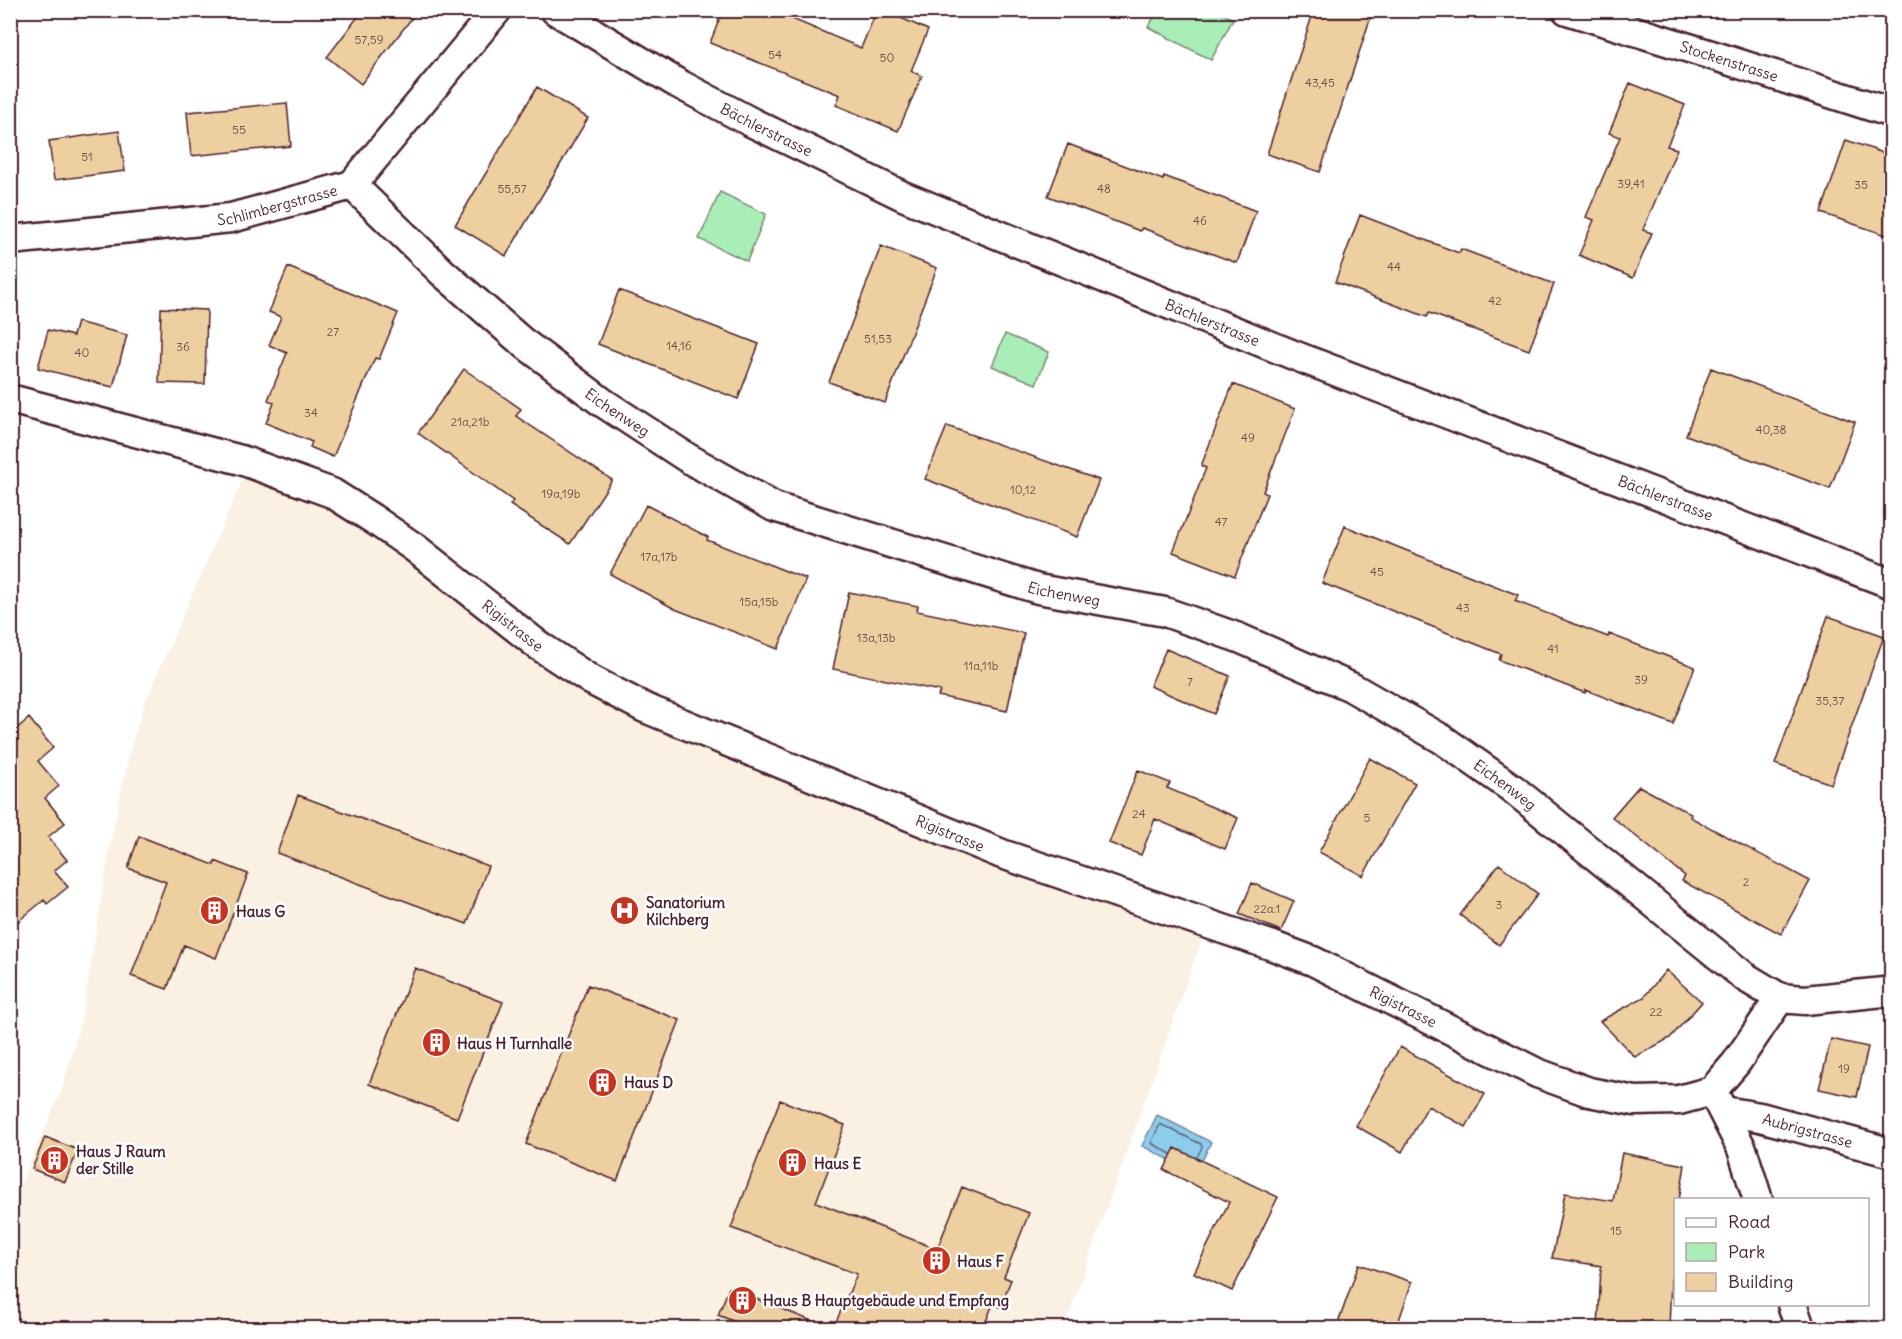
<svg xmlns="http://www.w3.org/2000/svg" width="1902" height="1339" viewBox="0 0 1902 1339" font-family="Delius,sans-serif">
	<style>
		.built { fill: #faf1e2 }
		.green { fill: #a9edb7; stroke: #7a8671; stroke-width: 1.5 }
		.water { fill: #8ccded; stroke: #72879f; stroke-width: 1.5 }
		.lines { fill: none; stroke-linecap: round; stroke-linejoin: round }
		.shore { stroke: #646579; stroke-width: 1.5 }
		.building { fill: #eecfa0; stroke: #4a1f2b; stroke-width: 1.5 }
		.street-casing { stroke: #4a1f2b; stroke-width: 33 }
		.street { stroke: #fff; stroke-width: 28 }
		.labels { text-anchor: middle; dominant-baseline: central; stroke-width: 5; stroke-linejoin: round; paint-order: stroke }
		.number-label { font-size: 12px; fill: #734b48 }
		.street-label { font-size: 15px; fill: #4a1f2b; stroke: #fff }
		.poi-label { font-size: 15px; font-weight: bold; fill: #4a1f2b; stroke: #fff; text-anchor: start }
	</style>
	<rect width="100%" height="100%" fill="#fff"/>
	<filter id="ink" filterUnits="userSpaceOnUse"><feTurbulence type="fractalNoise" baseFrequency=".0167" numOctaves="2"/><feDisplacementMap in="SourceGraphic" scale="12" xChannelSelector="R" yChannelSelector="G"/><feConvolveMatrix kernelMatrix="1 2 1 2 8 2 1 2 1" color-interpolation-filters="sRGB"/></filter>
	<g filter="url(#ink)">
		<path class="built" d="M 247,469 L 343,511 L 532,652 L 1205,931 L 1064,1328 L 11,1328 L 11,1206 L 62,1089 L 73,1051 L 84,1007 L 110,845 L 130,750 L 145,702 Z"/>
		<path class="green" d="M 1158,11 L 1218,11 L 1233,19 L 1211,60 L 1148,27 Z
			M 720,192 L 766,214 L 747,261 L 699,239 Z
			M 1005,334 L 1049,352 L 1036,384 L 992,366 Z"/>
		<path class="water" d="M 1157,1115 L 1211,1142 L 1196,1173 L 1142,1146 Z"/>
		<g class="lines">
			<path class="shore" d="M 1171,1154 L 1151,1143 L 1160,1124 L 1201,1144 L 1202,1147 L 1197,1157"/>
		</g>
		<path class="building" d="M 363,10 L 418,10 L 361,84 L 327,57 Z
			M 723,10 L 771,10 L 861,48 L 877,10 L 883,10 L 928,30 L 911,71 L 922,76 L 898,131 L 836,105 L 840,95 L 710,43 Z
			M 1314,10 L 1373,10 L 1320,172 L 1267,154 Z
			M 1630,83 L 1685,105 L 1667,146 L 1677,149 L 1643,230 L 1652,233 L 1633,278 L 1579,255 L 1594,220 L 1586,217 L 1620,137 L 1609,133 Z
			M 537,87 L 588,118 L 506,256 L 455,225 Z
			M 287,103 L 291,146 L 191,156 L 187,112 Z
			M 119,131 L 125,171 L 54,180 L 49,141 Z
			M 1846,140 L 1892,156 L 1892,237 L 1821,213 Z
			M 1068,144 L 1163,180 L 1164,176 L 1256,211 L 1237,263 L 1142,228 L 1140,231 L 1048,196 Z
			M 1360,215 L 1459,253 L 1461,249 L 1554,284 L 1529,350 L 1429,313 L 1427,317 L 1335,282 Z
			M 881,246 L 937,268 L 885,403 L 829,382 Z
			M 288,267 L 398,313 L 379,359 L 375,358 L 333,457 L 310,447 L 312,442 L 266,423 L 274,403 L 268,400 L 287,353 L 269,345 L 281,317 L 269,312 Z
			M 619,290 L 759,344 L 738,399 L 598,344 Z
			M 161,308 L 207,310 L 205,384 L 159,383 Z
			M 77,322 L 127,335 L 113,387 L 38,368 L 48,330 L 73,336 Z
			M 1711,368 L 1855,422 L 1830,489 L 1686,435 Z
			M 464,369 L 521,409 L 516,416 L 612,480 L 570,544 L 510,505 L 513,501 L 418,433 Z
			M 1233,384 L 1295,409 L 1263,492 L 1267,494 L 1235,576 L 1173,552 L 1206,468 L 1201,466 Z
			M 947,426 L 1099,480 L 1077,537 L 925,479 Z
			M 646,505 L 708,537 L 707,540 L 806,579 L 778,649 L 675,609 L 610,574 Z
			M 1345,526 L 1518,595 L 1515,601 L 1608,637 L 1609,634 L 1695,667 L 1673,724 L 1586,690 L 1585,693 L 1499,660 L 1501,654 L 1322,583 Z
			M 849,592 L 918,606 L 917,611 L 1024,633 L 1007,711 L 938,696 L 940,691 L 833,669 Z
			M 1828,616 L 1884,636 L 1831,784 L 1775,764 Z
			M 1166,649 L 1230,676 L 1214,714 L 1150,686 Z
			M 29,718 L 53,748 L 38,761 L 59,786 L 45,798 L 65,823 L 48,837 L 67,860 L 54,871 L 68,887 L 47,904 L 44,900 L 10,928 L 10,727 L 14,731 Z
			M 1370,758 L 1415,783 L 1363,876 L 1319,852 Z
			M 1138,770 L 1170,783 L 1167,788 L 1238,818 L 1225,849 L 1155,819 L 1141,855 L 1109,843 Z
			M 1639,786 L 1691,814 L 1690,817 L 1810,881 L 1781,934 L 1682,881 L 1685,876 L 1612,817 Z
			M 298,795 L 488,866 L 467,924 L 277,853 Z
			M 139,836 L 214,865 L 215,861 L 248,874 L 216,958 L 184,945 L 167,989 L 131,976 L 166,882 L 128,868 Z
			M 1499,864 L 1538,894 L 1499,945 L 1460,915 Z
			M 1252,883 L 1294,901 L 1281,931 L 1239,914 Z
			M 415,968 L 503,1002 L 457,1118 L 369,1084 Z
			M 1666,970 L 1702,1002 L 1670,1038 L 1635,1057 L 1600,1021 L 1644,997 Z
			M 588,985 L 680,1020 L 617,1181 L 526,1144 Z
			M 1831,1039 L 1868,1047 L 1857,1097 L 1819,1089 Z
			M 1400,1047 L 1485,1094 L 1466,1127 L 1428,1106 L 1402,1152 L 1356,1126 Z
			M 780,1100 L 845,1125 L 816,1202 L 937,1249 L 962,1187 L 1029,1213 L 1004,1277 L 1011,1280 L 1000,1307 L 993,1304 L 983,1329 L 833,1329 L 857,1274 L 731,1228 Z
			M 45,1137 L 78,1150 L 65,1182 L 32,1169 Z
			M 1175,1148 L 1278,1197 L 1232,1291 L 1194,1273 L 1229,1202 L 1164,1170 Z
			M 1622,1153 L 1685,1165 L 1679,1200 L 1676,1200 L 1676,1280 L 1671,1279 L 1669,1329 L 1598,1329 L 1601,1266 L 1552,1258 L 1565,1193 L 1613,1201 Z
			M 1359,1264 L 1412,1282 L 1396,1329 L 1336,1329 Z
			M 729,1288 L 827,1327 L 827,1329 L 753,1329 L 718,1315 Z"/>
		<g class="lines">
			<defs>
				<g id="street">
					<path id="s1" d="M 555,10 L 677,83 L 751,122 L 903,196 L 1296,356 L 1892,584"/>
					<path id="s2" d="M 1567,10 L 1718,57 L 1892,113"/>
					<path id="s3" d="M 352,185 L 442,272 L 521,341 L 602,402 L 686,457 L 774,507 L 1038,589 L 1165,612 L 1239,638 L 1351,687 L 1442,739 L 1513,789 L 1745,977 L 1780,998"/>
					<path id="s4" d="M 10,240 L 231,218 L 352,185 L 497,10"/>
					<path id="s5" d="M 10,399 L 241,460 L 332,493 L 373,519 L 415,548 L 538,645 L 591,680 L 645,708 L 1002,854 L 1273,946 L 1313,961 L 1537,1073 L 1589,1092 L 1635,1101 L 1679,1100 L 1712,1091 L 1736,1063 L 1780,998 L 1805,1000 L 1884,992 L 1892,994"/>
					<path d="M 1716,1098 L 1742,1149 L 1758,1200"/>
					<path id="s6" d="M 1724,1111 L 1760,1117 L 1892,1153"/>
					<path d="M 1792,1304 L 1800,1328"/>
				</g>
			</defs>
			<use href="#street" class="street-casing"/>
			<use href="#street" class="street"/>
		</g>
	</g>
	<defs>
		<symbol id="building-disc" viewBox="-11 -11 22 22"><circle r="9.5" fill="#c8321e" stroke="#fff"/><path d="M-4-6H4V6H1V3H-1V6H-4ZM-2.5-4.3h1.7v1.8h-1.7ZM.8-4.3h1.7v1.8H.8ZM-2.5-1h1.7V.8h-1.7ZM.8-1h1.7V.8H.8Z" fill="#fff"/></symbol>
		<symbol id="hospital-disc" viewBox="-11 -11 22 22"><circle r="9.5" fill="#c8321e" stroke="#fff"/><path d="M-5-5h3v3.5h4V-5h3V5h-3V1.5h-4V5h-3Z" fill="#fff"/></symbol>
	</defs>
	<g fill-rule="evenodd">
		<use href="#building-disc" x="198" y="894" width="33" height="33"/>
		<use href="#hospital-disc" x="608" y="894" width="33" height="33"/>
		<use href="#building-disc" x="420" y="1026" width="33" height="33"/>
		<use href="#building-disc" x="586" y="1066" width="33" height="33"/>
		<use href="#building-disc" x="38" y="1144" width="33" height="33"/>
		<use href="#building-disc" x="776" y="1146" width="33" height="33"/>
		<use href="#building-disc" x="920" y="1244" width="33" height="33"/>
		<use href="#building-disc" x="726" y="1284" width="33" height="33"/>
	</g>
	<g class="labels">
		<g class="number-label">
			<text x="369" y="39">57,59</text>
			<text x="775" y="54">54</text>
			<text x="887" y="57">50</text>
			<text x="1320" y="82">43,45</text>
			<text x="239" y="129">55</text>
			<text x="87" y="156">51</text>
			<text x="1631" y="183">39,41</text>
			<text x="1861" y="184">35</text>
			<text x="512" y="188">55,57</text>
			<text x="1104" y="188">48</text>
			<text x="1200" y="220">46</text>
			<text x="1394" y="266">44</text>
			<text x="1495" y="300">42</text>
			<text x="333" y="331">27</text>
			<text x="878" y="338">51,53</text>
			<text x="679" y="345">14,16</text>
			<text x="183" y="346">36</text>
			<text x="82" y="352">40</text>
			<text x="311" y="412">34</text>
			<text x="470" y="421">21a,21b</text>
			<text x="1771" y="429">40,38</text>
			<text x="1248" y="437">49</text>
			<text x="1023" y="489">10,12</text>
			<text x="561" y="493">19a,19b</text>
			<text x="1221" y="521">47</text>
			<text x="659" y="556">17a,17b</text>
			<text x="1377" y="571">45</text>
			<text x="759" y="601">15a,15b</text>
			<text x="1463" y="607">43</text>
			<text x="876" y="637">13a,13b</text>
			<text x="1553" y="648">41</text>
			<text x="981" y="665">11a,11b</text>
			<text x="1641" y="679">39</text>
			<text x="1190" y="681">7</text>
			<text x="1830" y="700">35,37</text>
			<text x="1139" y="813">24</text>
			<text x="1367" y="817">5</text>
			<text x="1746" y="881">2</text>
			<text x="1499" y="904">3</text>
			<text x="1267" y="908">22a.1</text>
			<text x="1656" y="1011">22</text>
			<text x="1844" y="1068">19</text>
			<text x="1616" y="1230">15</text>
		</g>
		<g class="street-label">
			<text stroke="none"><textPath href="#s2" startOffset="170">Stockenstrasse</textPath></text>
			<text stroke="none"><textPath href="#s1" startOffset="243">Bächlerstrasse</textPath></text>
			<text stroke="none"><textPath href="#s4" startOffset="270">Schlimbergstrasse</textPath></text>
			<text stroke="none"><textPath href="#s1" startOffset="729">Bächlerstrasse</textPath></text>
			<text stroke="none"><textPath href="#s3" startOffset="350">Eichenweg</textPath></text>
			<text stroke="none"><textPath href="#s1" startOffset="1215">Bächlerstrasse</textPath></text>
			<text stroke="none"><textPath href="#s3" startOffset="836">Eichenweg</textPath></text>
			<text stroke="none"><textPath href="#s5" startOffset="560">Rigistrasse</textPath></text>
			<text stroke="none"><textPath href="#s3" startOffset="1322">Eichenweg</textPath></text>
			<text stroke="none"><textPath href="#s5" startOffset="1046">Rigistrasse</textPath></text>
			<text stroke="none"><textPath href="#s5" startOffset="1532">Rigistrasse</textPath></text>
			<text stroke="none"><textPath href="#s6" startOffset="86">Aubrigstrasse</textPath></text>
		</g>
		<g class="poi-label">
			<text x="646" y="902">Sanatorium<tspan x="646" dy="17">Kilchberg</tspan></text>
			<text x="236" y="911">Haus G</text>
			<text x="457" y="1043">Haus H Turnhalle</text>
			<text x="624" y="1082">Haus D</text>
			<text x="76" y="1151">Haus J Raum<tspan x="76" dy="17">der Stille</tspan></text>
			<text x="814" y="1163">Haus E</text>
			<text x="957" y="1261">Haus F</text>
			<text x="763" y="1300">Haus B Hauptgebäude und Empfang</text>
		</g>
	</g>
	<rect width="1902" height="1339" fill="none" stroke="#fff" stroke-width="36"/>
	<rect x="18" y="18" width="1866" height="1303" fill="none" stroke="#4a1f2b" stroke-width="2" filter="url(#ink)"/>
	<rect x="1674" y="1198" width="195" height="108" fill="#ffffff" stroke="#b7a5aa" stroke-width="1.5"/>
	<rect x="1686" y="1218" width="30" height="9" fill="#ffffff" stroke="#b7a5aa" stroke-width="1.5"/>
	<text x="1728" y="1228" font-size="18" fill="#4a1f2b">Road</text>
	<rect x="1686" y="1243" width="30" height="18" fill="#a9edb7" stroke="#b7a5aa" stroke-width="1.5"/>
	<text x="1728" y="1258" font-size="18" fill="#4a1f2b">Park</text>
	<rect x="1686" y="1273" width="30" height="18" fill="#eecfa0" stroke="#b7a5aa" stroke-width="1.5"/>
	<text x="1728" y="1288" font-size="18" fill="#4a1f2b">Building</text>
</svg>
